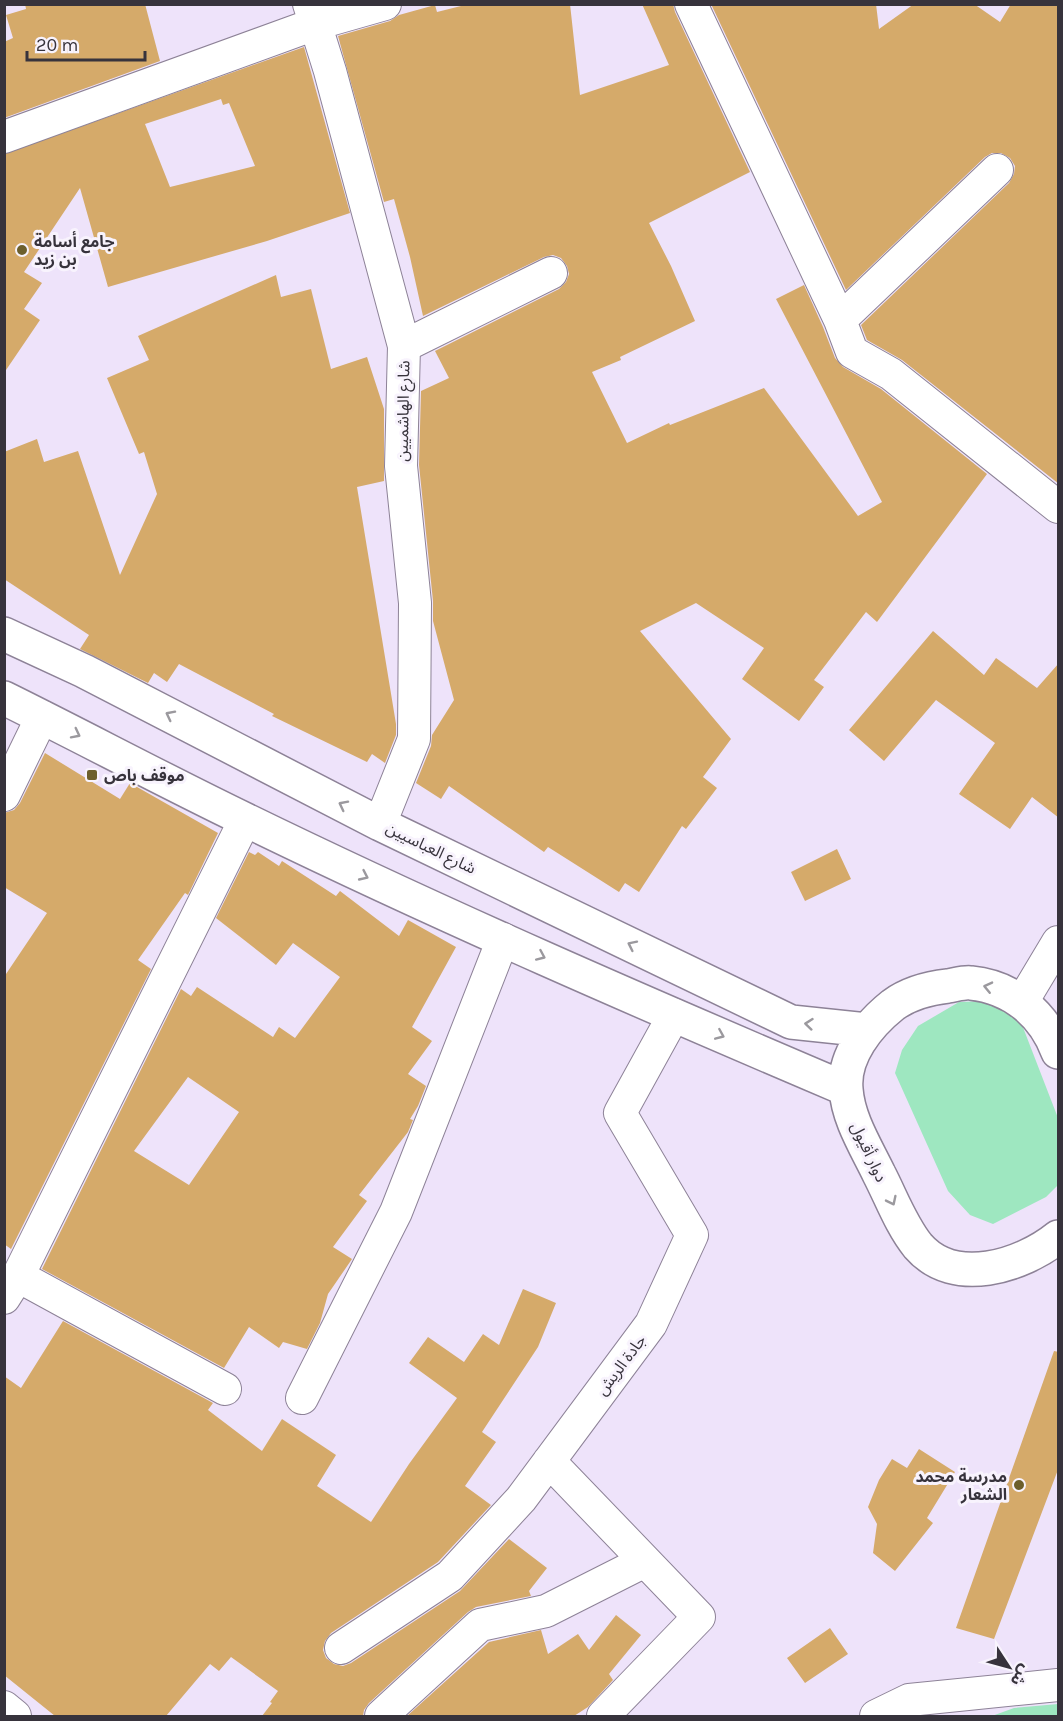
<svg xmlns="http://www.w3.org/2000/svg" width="1063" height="1721" viewBox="0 0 1063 1721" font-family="Karla,'Noto Sans Arabic',sans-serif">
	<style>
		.green { fill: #9ee7c0 }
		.building { fill: #d5aa6a; fill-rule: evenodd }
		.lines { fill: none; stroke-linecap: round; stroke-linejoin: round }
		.minor-casing { stroke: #8d8297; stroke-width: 34 }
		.secondary-casing { stroke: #8d8297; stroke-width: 36 }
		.minor { stroke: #fff; stroke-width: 32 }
		.secondary { stroke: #fff; stroke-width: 33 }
		.oneway { stroke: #9b999e }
		.poi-dot { fill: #6d5f2c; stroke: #f8f3fd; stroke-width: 2 }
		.labels { text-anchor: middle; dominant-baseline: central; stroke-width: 6; stroke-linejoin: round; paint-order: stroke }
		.poi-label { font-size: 16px; font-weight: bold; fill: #37333c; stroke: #f8f3fd; text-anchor: start }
		.street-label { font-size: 16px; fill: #37333c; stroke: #f8f3fd }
	</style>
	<rect width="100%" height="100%" fill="#eee3fa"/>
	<path class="green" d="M 986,1001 L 1019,1017 L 1058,1118 L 1058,1185 L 1046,1197 L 993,1224 L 970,1215 L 948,1191 L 895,1073 L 902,1050 L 918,1026 L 959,1002 Z
		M 1058,1704 L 1058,1716 L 992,1716 L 1014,1708 Z"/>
	<path class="building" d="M 25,4 L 145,4 L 160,61 L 4,118 L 4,42 L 13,38 L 6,15 L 26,9 Z
		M 469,4 L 570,4 L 580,95 L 669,65 L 642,4 L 673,4 L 675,12 L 750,172 L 649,223 L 671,266 L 695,321 L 620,357 L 621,360 L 592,372 L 627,443 L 669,423 L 670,425 L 764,388 L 858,516 L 882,502 L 776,299 L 804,285 L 823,327 L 835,358 L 843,367 L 881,389 L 987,474 L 877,622 L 866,612 L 814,680 L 824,687 L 799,721 L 742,679 L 764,648 L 696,603 L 640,631 L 731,739 L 703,777 L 717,788 L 686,829 L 682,826 L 639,892 L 625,883 L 619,892 L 548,847 L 544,852 L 449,786 L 441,799 L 416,783 L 431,746 L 432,735 L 454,700 L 433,621 L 433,601 L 419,465 L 421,391 L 449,378 L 435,351 L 559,289 L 566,282 L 569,274 L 567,266 L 561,258 L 553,255 L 544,257 L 423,316 L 410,257 L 394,199 L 384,202 L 338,36 L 390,21 L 399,15 L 435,5 L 437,12 Z
		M 711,4 L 876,4 L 879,29 L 914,4 L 974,4 L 1000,22 L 1011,4 L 1059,4 L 1059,484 L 902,360 L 867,340 L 861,325 L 1009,183 L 1014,174 L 1015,166 L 1010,158 L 1001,153 L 992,153 L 985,157 L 846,290 Z
		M 304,47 L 350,213 L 267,241 L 108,287 L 80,188 L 24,272 L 42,283 L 24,309 L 40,320 L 4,373 L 4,154 ZM 221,99 L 223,105 L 229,103 L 255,166 L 170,187 L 145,124 Z
		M 276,275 L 281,297 L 311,289 L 331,369 L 367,357 L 384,409 L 384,481 L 357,487 L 396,724 L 396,735 L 385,763 L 372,754 L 367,762 L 272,716 L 274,714 L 179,664 L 167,682 L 154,673 L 148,683 L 80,649 L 89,635 L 4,579 L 4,452 L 37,439 L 44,462 L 78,451 L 120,575 L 157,494 L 144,452 L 139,454 L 107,378 L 149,360 L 138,336 Z
		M 933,631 L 984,675 L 996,658 L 1037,688 L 1059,663 L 1059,818 L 1032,797 L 1010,829 L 959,794 L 995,743 L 936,700 L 884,761 L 849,730 Z
		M 45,753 L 120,799 L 130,783 L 218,833 L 188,895 L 185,893 L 138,960 L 151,969 L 11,1249 L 4,1244 L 4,977 L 47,913 L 4,887 L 4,813 L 14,810 L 20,803 Z
		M 837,849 L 851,879 L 805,901 L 791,872 Z
		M 249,852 L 255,855 L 258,852 L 279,866 L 282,861 L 336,896 L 340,891 L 399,936 L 408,920 L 456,947 L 412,1027 L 432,1041 L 408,1074 L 426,1086 L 418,1106 L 410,1119 L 413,1120 L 408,1132 L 359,1195 L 367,1201 L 333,1247 L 352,1259 L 328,1294 L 320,1323 L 307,1349 L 283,1342 L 279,1348 L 249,1327 L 224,1368 L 42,1269 L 181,989 L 191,996 L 197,987 L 273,1037 L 279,1027 L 295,1038 L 340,977 L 293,943 L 276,965 L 216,918 ZM 188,1077 L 239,1112 L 189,1185 L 134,1151 Z
		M 523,1289 L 556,1303 L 538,1347 L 482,1432 L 496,1442 L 465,1486 L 491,1505 L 438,1562 L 331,1633 L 325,1641 L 323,1650 L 326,1658 L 334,1664 L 343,1666 L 351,1663 L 460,1591 L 509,1539 L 547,1568 L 529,1591 L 531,1596 L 476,1607 L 468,1612 L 369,1703 L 364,1710 L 363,1716 L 262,1716 L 272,1703 L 270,1702 L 278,1691 L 231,1657 L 219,1671 L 210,1664 L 166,1716 L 55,1716 L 4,1675 L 4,1376 L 21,1388 L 63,1321 L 213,1403 L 208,1410 L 262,1451 L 282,1419 L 336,1455 L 317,1486 L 371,1522 L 409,1464 L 457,1398 L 409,1363 L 428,1337 L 464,1362 L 483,1334 L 499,1345 Z
		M 1054,1351 L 1059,1352 L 1059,1467 L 994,1639 L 956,1628 Z
		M 919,1449 L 955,1472 L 927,1518 L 933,1523 L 895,1571 L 873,1553 L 877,1524 L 868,1507 L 879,1480 L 892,1459 L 907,1468 Z
		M 616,1615 L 641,1635 L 609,1674 L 613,1680 L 588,1707 L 574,1716 L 407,1716 L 489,1642 L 541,1630 L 548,1654 L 578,1634 L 589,1650 Z
		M 830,1628 L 848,1654 L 805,1683 L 787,1658 Z"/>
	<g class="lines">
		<defs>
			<path id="minor" d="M 309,4 L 330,71 L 404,346 L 401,466 L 415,603 L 414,739 L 380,824
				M 691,4 L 840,320 L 997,170
				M 4,137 L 315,24 L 385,4
				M 840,320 L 852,352 L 891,374 L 1058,507
				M 404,346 L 551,273
				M 4,795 L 42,717
				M 1022,1002 L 1058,942
				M 18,1276 L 225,1389
				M 4,1298 L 18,1276 L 245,820
				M 302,1398 L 396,1212 L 503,939
				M 549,1461 L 699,1617 L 603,1716
				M 341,1648 L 450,1576 L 521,1499 L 651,1324 L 692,1235 L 620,1113 L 674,1015
				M 4,1707 L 15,1716
				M 381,1716 L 480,1625 L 546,1611 L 645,1561
				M 876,1716 L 909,1700 L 1058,1685"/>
			<path id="secondary" d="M 4,634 L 84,671 L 380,824 L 791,1022 L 867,1030
				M 4,698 C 85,738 165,781 246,820 C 443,916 644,1003 846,1089
				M 1058,1052 C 1044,1014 1012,987 971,983 C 964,982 955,985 948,986 C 930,988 908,994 893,1005 C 868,1025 843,1056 846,1089 C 848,1119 866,1147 879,1174 C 891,1197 901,1225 918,1246 C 954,1288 1022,1266 1058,1237"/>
		</defs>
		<use href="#minor" class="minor-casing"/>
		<use href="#secondary" class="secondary-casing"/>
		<use href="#minor" class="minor"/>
		<use href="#secondary" class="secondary"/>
	</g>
	<defs><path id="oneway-chevron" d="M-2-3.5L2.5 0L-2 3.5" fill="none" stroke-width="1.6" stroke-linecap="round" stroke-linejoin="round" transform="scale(1.5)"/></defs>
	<g class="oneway">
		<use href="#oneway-chevron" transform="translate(170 715) rotate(-153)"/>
		<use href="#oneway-chevron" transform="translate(76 734) rotate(27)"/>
		<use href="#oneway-chevron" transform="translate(343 805) rotate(-153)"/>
		<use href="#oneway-chevron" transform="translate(364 876) rotate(25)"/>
		<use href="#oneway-chevron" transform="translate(632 945) rotate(-154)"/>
		<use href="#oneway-chevron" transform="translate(541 956) rotate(24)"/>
		<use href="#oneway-chevron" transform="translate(988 987) rotate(-167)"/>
		<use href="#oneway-chevron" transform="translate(809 1024) rotate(-174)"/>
		<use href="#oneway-chevron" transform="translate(720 1035) rotate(23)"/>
		<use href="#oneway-chevron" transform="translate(892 1201) rotate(64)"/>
	</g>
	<g class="poi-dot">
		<circle cx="22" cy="250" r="6"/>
		<rect x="86" y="769" width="12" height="12" rx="3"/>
		<circle cx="1019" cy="1485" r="6"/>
	</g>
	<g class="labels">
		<g class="poi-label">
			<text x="34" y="241">جامع أسامة<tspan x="34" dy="18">بن زيد</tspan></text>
			<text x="104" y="775">موقف باص</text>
			<text x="1007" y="1476" text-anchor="end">مدرسة محمد<tspan x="1007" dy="18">الشعار</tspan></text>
		</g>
		<g class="street-label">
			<text transform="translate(403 411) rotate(-89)">شارع الهاشميين</text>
			<text transform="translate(431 848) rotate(26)">شارع العباسيين</text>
			<text transform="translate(869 1152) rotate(65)">دوار أقيول</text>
			<text transform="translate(621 1365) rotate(-53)">جادة الريش</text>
		</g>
	</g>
	<rect width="1063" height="1721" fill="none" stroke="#37333c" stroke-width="12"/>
	<g transform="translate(1009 1667) rotate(126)" stroke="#f8f3fd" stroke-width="4.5" paint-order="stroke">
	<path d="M0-4.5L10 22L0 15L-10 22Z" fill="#37333c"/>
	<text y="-9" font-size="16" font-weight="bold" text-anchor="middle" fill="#37333c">ش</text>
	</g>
	<path d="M27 51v9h118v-9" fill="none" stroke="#37333c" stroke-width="3"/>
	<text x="36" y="51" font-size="18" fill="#37333c" stroke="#f8f3fd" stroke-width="4.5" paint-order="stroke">20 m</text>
</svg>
